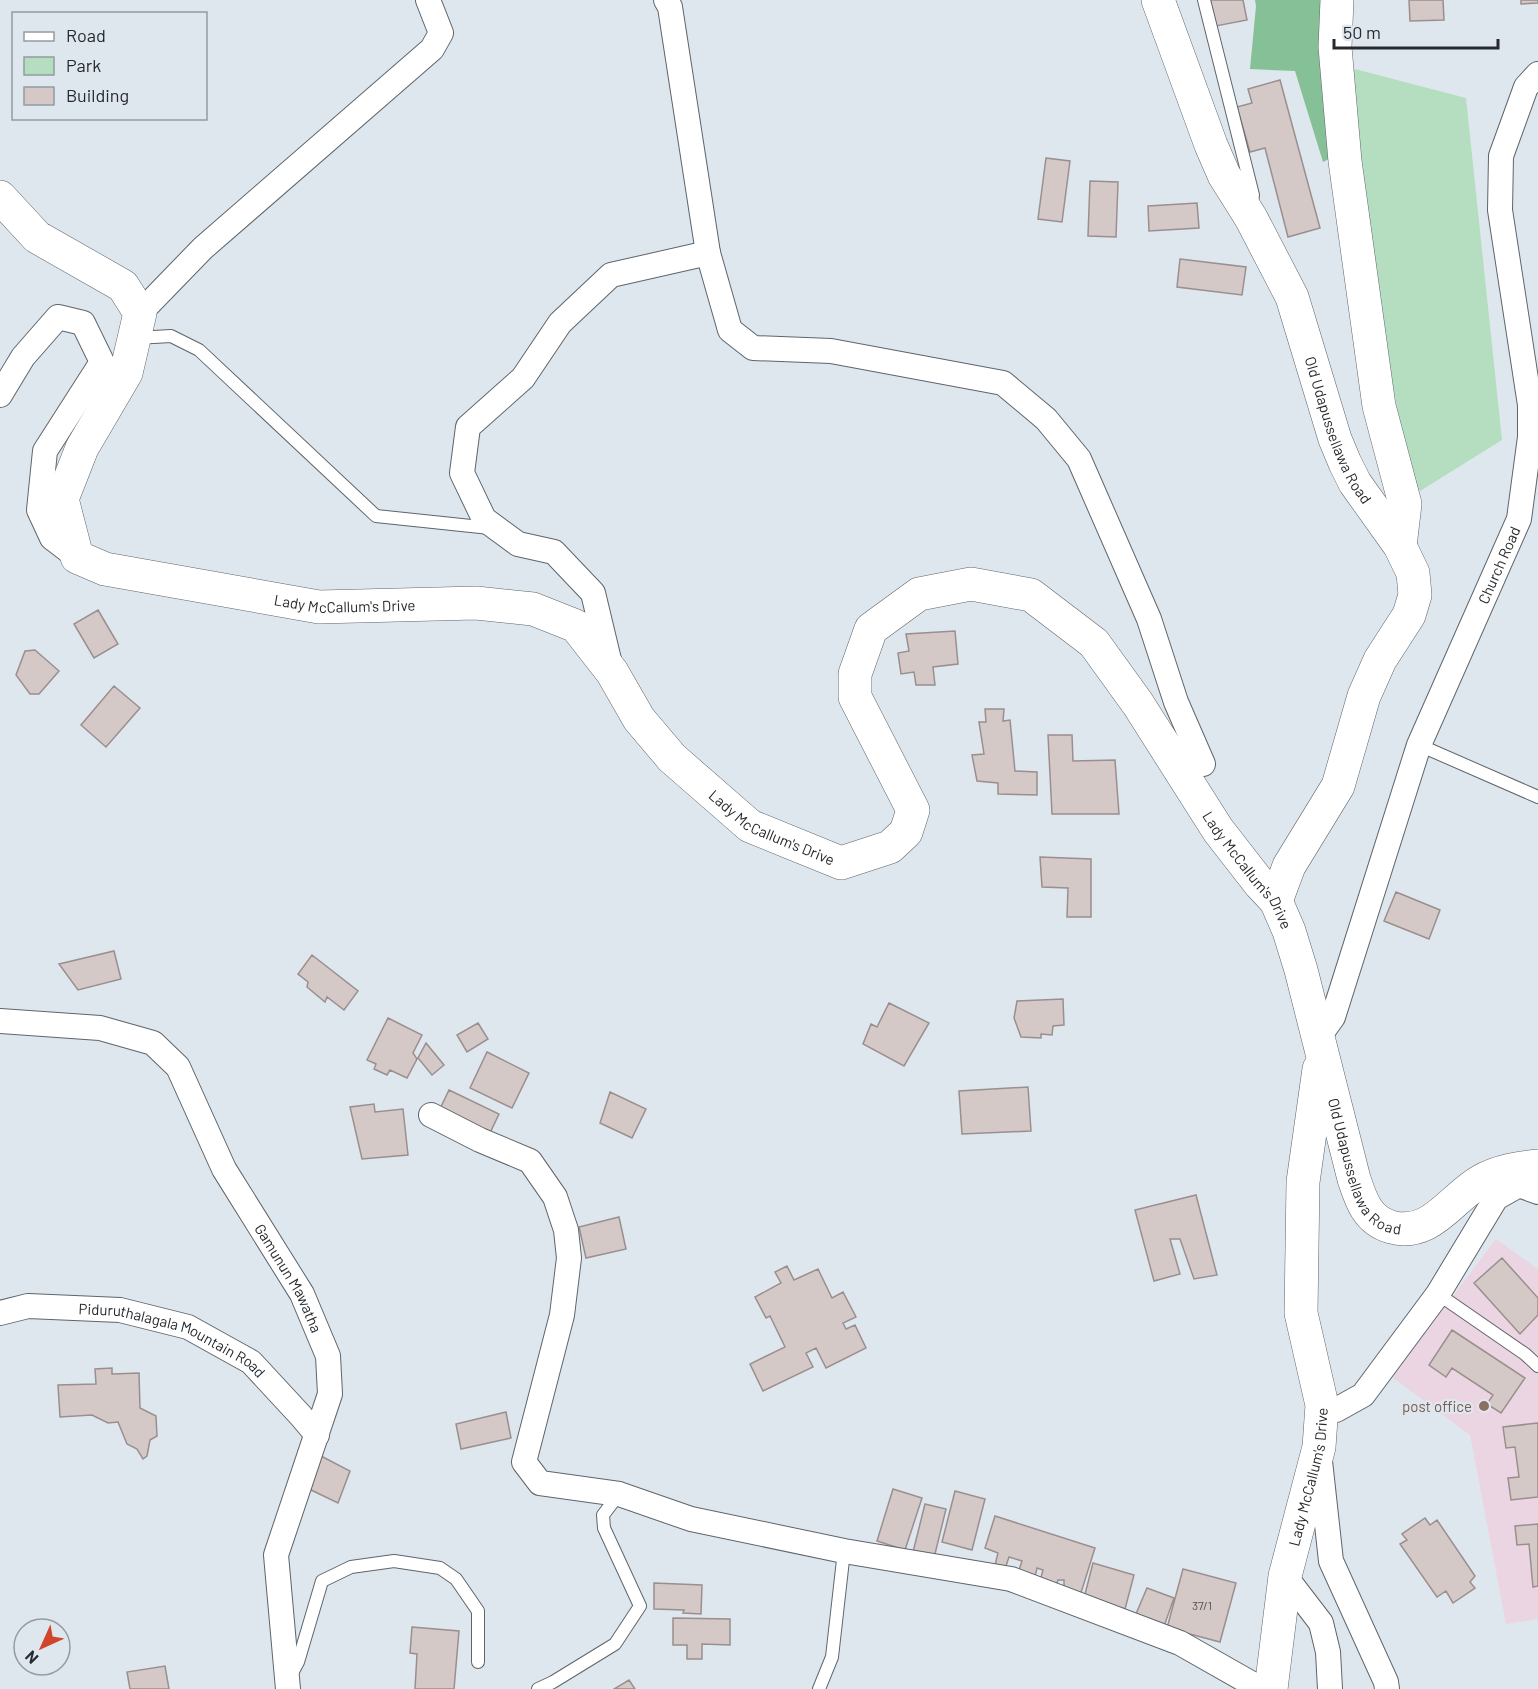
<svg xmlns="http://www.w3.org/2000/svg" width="1538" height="1689" viewBox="0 0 1538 1689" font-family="Barlow,sans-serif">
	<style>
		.education { fill: #ebd5e2 }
		.green { fill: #b5dec0 }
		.forest { fill: #85c096 }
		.building { fill: #d4c9c7; stroke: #9a8f8e; stroke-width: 1.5 }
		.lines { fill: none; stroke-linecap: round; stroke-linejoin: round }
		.lane-casing { stroke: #5e656b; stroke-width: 14 }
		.street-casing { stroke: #5e656b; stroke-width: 26 }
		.secondary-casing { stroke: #5e656b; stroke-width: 34 }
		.primary-casing { stroke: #5e656b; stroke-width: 34 }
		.lane { stroke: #fff; stroke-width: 12 }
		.street { stroke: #fff; stroke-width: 24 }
		.secondary { stroke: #fff; stroke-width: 33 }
		.primary { stroke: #fff; stroke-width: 33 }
		.education-dot { fill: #8d6e63; stroke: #dfe7ee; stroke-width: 2 }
		.labels { text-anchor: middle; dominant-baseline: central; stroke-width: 4.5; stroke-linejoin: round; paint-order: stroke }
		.number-label { font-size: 12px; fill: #525254 }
		.street-label { font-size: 15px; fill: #272a2d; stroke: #dfe7ee }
		.education-label { font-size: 15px; fill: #785e54; stroke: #dfe7ee; text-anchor: end }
	</style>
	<rect width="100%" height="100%" fill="#dfe7ee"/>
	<path class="education" d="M 1496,1239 L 1538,1269 L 1538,1619 L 1506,1624 L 1470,1435 L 1392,1377 Z"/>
	<path class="green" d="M 1351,68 L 1466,98 L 1502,440 L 1420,491 L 1409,481 L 1372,259 Z"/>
	<path class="forest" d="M 1255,0 L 1324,0 L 1337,155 L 1323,162 L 1295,71 L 1250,69 L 1256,6 Z"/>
	<path class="building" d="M 1210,0 L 1243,0 L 1247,20 L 1216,26 Z
		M 1409,0 L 1443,0 L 1444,20 L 1410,21 Z
		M 1521,0 L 1538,0 L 1538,3 L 1521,4 Z
		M 1280,80 L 1320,228 L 1288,237 L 1265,148 L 1250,152 L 1237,107 L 1252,103 L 1248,89 Z
		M 1046,158 L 1070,161 L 1062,222 L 1038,219 Z
		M 1090,181 L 1118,182 L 1116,237 L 1088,236 Z
		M 1197,203 L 1199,228 L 1149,231 L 1148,206 Z
		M 1180,259 L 1246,267 L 1242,295 L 1177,287 Z
		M 98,610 L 118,644 L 94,658 L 74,624 Z
		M 955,631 L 958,664 L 933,667 L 935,685 L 916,685 L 914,672 L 901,674 L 898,653 L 909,651 L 906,634 Z
		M 35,650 L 59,671 L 39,694 L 30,694 L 16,675 L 25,651 Z
		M 114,686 L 140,708 L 106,747 L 81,725 Z
		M 985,709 L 1004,709 L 1003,721 L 1010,720 L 1015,771 L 1037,772 L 1037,795 L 998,794 L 998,783 L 977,781 L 972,755 L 984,754 L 979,722 L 986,722 Z
		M 1048,735 L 1072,735 L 1073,761 L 1115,760 L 1119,814 L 1052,814 Z
		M 1040,857 L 1091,859 L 1091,917 L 1067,917 L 1068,888 L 1042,887 Z
		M 1396,892 L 1440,910 L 1429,939 L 1384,921 Z
		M 114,951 L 121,979 L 78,990 L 59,964 Z
		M 312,955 L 358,991 L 344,1010 L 327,997 L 325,1002 L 307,987 L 308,982 L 298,974 Z
		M 1063,999 L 1064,1025 L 1053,1026 L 1052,1035 L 1041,1034 L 1041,1038 L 1021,1037 L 1014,1018 L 1017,1001 Z
		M 889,1003 L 929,1023 L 904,1066 L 863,1044 L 871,1024 L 877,1027 Z
		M 388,1018 L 422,1035 L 413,1053 L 417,1059 L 407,1078 L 390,1070 L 387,1075 L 374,1069 L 376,1064 L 367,1060 Z
		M 478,1023 L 488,1039 L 467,1052 L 457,1035 Z
		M 426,1043 L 444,1065 L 432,1075 L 418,1058 Z
		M 487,1052 L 529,1073 L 512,1108 L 470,1088 Z
		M 1028,1087 L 1031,1131 L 962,1134 L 959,1091 Z
		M 449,1090 L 499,1114 L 488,1137 L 438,1113 Z
		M 610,1092 L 646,1109 L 632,1138 L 600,1123 Z
		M 374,1104 L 375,1112 L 403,1109 L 408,1155 L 362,1159 L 350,1107 Z
		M 1196,1195 L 1217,1275 L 1194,1279 L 1180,1239 L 1170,1239 L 1180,1274 L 1154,1281 L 1135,1210 Z
		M 619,1217 L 626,1249 L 586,1258 L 579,1227 Z
		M 1502,1258 L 1538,1298 L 1538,1315 L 1520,1334 L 1474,1283 Z
		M 787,1266 L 794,1280 L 818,1269 L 832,1298 L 843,1292 L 856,1317 L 843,1323 L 846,1329 L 855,1325 L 866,1348 L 826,1368 L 816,1348 L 806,1353 L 813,1367 L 763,1391 L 750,1364 L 785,1347 L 770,1316 L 766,1318 L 755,1297 L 781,1283 L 775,1272 Z
		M 1452,1330 L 1525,1378 L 1501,1413 L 1487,1404 L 1493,1395 L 1452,1368 L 1446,1377 L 1429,1365 Z
		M 112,1368 L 112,1374 L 139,1373 L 140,1408 L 156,1416 L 157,1436 L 150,1440 L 147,1456 L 143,1459 L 137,1449 L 127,1444 L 118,1422 L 108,1423 L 92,1415 L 60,1417 L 58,1385 L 96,1384 L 95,1369 Z
		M 506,1412 L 511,1438 L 461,1449 L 456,1424 Z
		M 1538,1423 L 1538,1497 L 1511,1500 L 1508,1478 L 1519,1477 L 1515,1447 L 1506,1448 L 1503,1427 Z
		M 321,1456 L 350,1471 L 338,1503 L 309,1489 Z
		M 893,1489 L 922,1498 L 905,1550 L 877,1541 Z
		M 955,1491 L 985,1499 L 972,1550 L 942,1542 Z
		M 925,1504 L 946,1509 L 934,1558 L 913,1552 Z
		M 995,1516 L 1095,1548 L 1079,1599 L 1064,1595 L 1064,1580 L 1058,1580 L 1055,1590 L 1039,1585 L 1043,1570 L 1037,1568 L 1034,1581 L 1017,1576 L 1022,1561 L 1009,1557 L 1005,1569 L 995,1565 L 998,1553 L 985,1548 Z
		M 1425,1518 L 1430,1525 L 1437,1520 L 1475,1576 L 1470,1582 L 1475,1588 L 1453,1603 L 1446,1591 L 1437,1597 L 1400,1544 L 1407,1540 L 1402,1534 Z
		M 1538,1524 L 1538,1586 L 1533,1587 L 1529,1544 L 1517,1545 L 1515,1526 Z
		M 1093,1563 L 1134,1575 L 1125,1609 L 1084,1598 Z
		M 1183,1569 L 1236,1583 L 1220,1642 L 1167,1628 Z
		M 654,1583 L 702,1585 L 701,1614 L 683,1613 L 684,1610 L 654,1609 Z
		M 1147,1588 L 1174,1598 L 1162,1632 L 1133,1621 Z
		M 673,1618 L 730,1619 L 730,1645 L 702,1644 L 702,1659 L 687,1659 L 687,1645 L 673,1645 Z
		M 412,1627 L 459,1631 L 454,1689 L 415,1689 L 417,1654 L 410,1653 Z
		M 165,1666 L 169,1689 L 130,1689 L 127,1672 Z
		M 629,1680 L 635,1689 L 614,1689 Z"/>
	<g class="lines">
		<defs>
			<path id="lane" d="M 1204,0 L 1253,195 L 1252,202
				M 136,338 L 171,336 L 199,350 L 376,516 L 490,528
				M 1419,745 L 1538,797
				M 1438,1294 L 1525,1354 L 1538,1366
				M 291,1675 L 298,1662 L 322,1581 L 351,1567 L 394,1561 L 440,1568 L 456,1579 L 478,1611 L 478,1662
				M 538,1689 L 553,1682 L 615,1644 L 640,1606 L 604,1528 L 603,1515 L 619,1494
				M 819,1689 L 832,1657 L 844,1551"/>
			<g id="street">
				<path d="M 666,0 L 670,7 L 708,253 L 730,330 L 753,348 L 831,351 L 1003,383 L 1046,419 L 1079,459 L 1149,619 L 1176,702 L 1203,764"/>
				<path d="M 140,313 L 203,248 L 432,49 L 441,33 L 428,0"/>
				<path d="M 0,395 L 23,357 L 58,317 L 83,323 L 102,362 L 45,451 L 39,510 L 52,538 L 77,557"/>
				<path d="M 610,664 L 593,593 L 554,552 L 518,544 L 484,519 L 462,473 L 468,427 L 523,378 L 560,323 L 611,275 L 708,253"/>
				<path id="s1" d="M 0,1021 L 100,1028 L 153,1043 L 178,1067 L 224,1169 L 302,1294 L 328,1356 L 330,1394 L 276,1555 L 288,1689"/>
				<path id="s2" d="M 1318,1038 L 1333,1017 L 1419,745 L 1519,519 L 1530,437 L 1530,405 L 1500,210 L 1501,156 L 1526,87 L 1538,74"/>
				<path d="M 431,1115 L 480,1140 L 530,1161 L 555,1197 L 566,1230 L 569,1258 L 562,1315 L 524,1462 L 540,1483 L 619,1494 L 691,1519 L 844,1551 L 1011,1579 L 1180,1643 L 1261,1689"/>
				<path id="s3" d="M 0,1313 L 28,1306 L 120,1310 L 188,1327 L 251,1362 L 301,1416 L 317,1435"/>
				<path d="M 1322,1405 L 1336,1410 L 1363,1395 L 1438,1294 L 1496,1198 L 1519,1185 L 1538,1192"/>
				<path d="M 1320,1461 L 1331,1561 L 1386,1682 L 1387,1689"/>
				<path d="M 1285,1576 L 1321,1623 L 1328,1652 L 1330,1689"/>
			</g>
			<path id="secondary" d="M 1337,0 L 1335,47 L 1345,161 L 1379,406 L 1405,504 L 1400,546"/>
			<g id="primary">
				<path id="s4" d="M 1158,0 L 1211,145 L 1224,175 L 1251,218 L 1292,297 L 1335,439 L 1345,463 L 1355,483 L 1400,546 L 1413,573 L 1415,595 L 1409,615 L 1380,660 L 1364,696 L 1338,786 L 1289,866 L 1276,901"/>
				<path id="s5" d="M 0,197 L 37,237 L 123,286 L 140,313 L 126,373 L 82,448 L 62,499 L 77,557 L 105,569 L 319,607 L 476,603 L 533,609 L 576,626 L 612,672 L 639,719 L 672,758 L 750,826 L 841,863 L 890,847 L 906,832 L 913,810 L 855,697 L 855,674 L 871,629 L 919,594 L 971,584 L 1031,595 L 1094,643 L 1138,704 L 1218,830 L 1260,884 L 1276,901 L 1289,931 L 1301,970 L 1354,1179 C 1361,1200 1367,1220 1391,1227 C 1431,1238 1450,1199 1481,1181 C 1498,1171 1518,1168 1538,1166"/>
				<path id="s6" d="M 1271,1689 L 1285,1576 L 1319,1447 L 1322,1405 L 1301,1313 L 1303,1182 L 1319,1069"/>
			</g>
		</defs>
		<use href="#lane" class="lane-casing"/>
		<use href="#street" class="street-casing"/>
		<use href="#secondary" class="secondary-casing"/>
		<use href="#primary" class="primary-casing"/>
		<use href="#lane" class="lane"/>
		<use href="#street" class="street"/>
		<use href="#secondary" class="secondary"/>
		<use href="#primary" class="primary"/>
	</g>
	<circle class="education-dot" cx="1484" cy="1406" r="6"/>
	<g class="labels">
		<g class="number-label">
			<text x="1202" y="1605">37/1</text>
		</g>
		<g class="street-label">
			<text stroke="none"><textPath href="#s4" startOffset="468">Old Udapussellawa Road</textPath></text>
			<text stroke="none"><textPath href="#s2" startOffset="508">Church Road</textPath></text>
			<text stroke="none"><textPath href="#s5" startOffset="722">Lady McCallum's Drive</textPath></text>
			<text stroke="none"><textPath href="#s5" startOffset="1244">Lady McCallum's Drive</textPath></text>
			<text stroke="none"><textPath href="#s5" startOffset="2144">Lady McCallum's Drive</textPath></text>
			<text stroke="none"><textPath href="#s5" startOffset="2470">Old Udapussellawa Road</textPath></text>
			<text stroke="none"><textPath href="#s1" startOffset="429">Gamunun Mawatha</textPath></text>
			<text stroke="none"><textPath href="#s3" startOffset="180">Piduruthalagala Mountain Road</textPath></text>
			<text stroke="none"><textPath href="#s6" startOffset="216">Lady McCallum's Drive</textPath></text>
		</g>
		<g class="education-label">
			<text x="1472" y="1406">post office</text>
		</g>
	</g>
	<rect x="12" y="12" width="195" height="108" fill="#dfe7ee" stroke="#959ba1" stroke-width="1.5"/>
	<rect x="24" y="32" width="30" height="9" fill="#ffffff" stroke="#959ba1" stroke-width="1.5"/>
	<text x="66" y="42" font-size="18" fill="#272a2d">Road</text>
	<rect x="24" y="57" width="30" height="18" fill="#b5dec0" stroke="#959ba1" stroke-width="1.5"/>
	<text x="66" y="72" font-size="18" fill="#272a2d">Park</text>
	<rect x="24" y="87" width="30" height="18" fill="#d4c9c7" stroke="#959ba1" stroke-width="1.5"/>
	<text x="66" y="102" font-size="18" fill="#272a2d">Building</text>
	<g transform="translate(42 1647) rotate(225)"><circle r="28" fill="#dfe7ee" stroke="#959ba1" stroke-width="1.5"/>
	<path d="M0-4.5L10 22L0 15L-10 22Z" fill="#d0452c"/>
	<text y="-9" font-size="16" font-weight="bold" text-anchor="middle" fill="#272a2d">N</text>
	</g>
	<path d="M1334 39v9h164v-9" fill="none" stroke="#272a2d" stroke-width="3"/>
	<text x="1343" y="39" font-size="18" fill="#272a2d" stroke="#dfe7ee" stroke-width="4.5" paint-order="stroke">50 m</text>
</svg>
